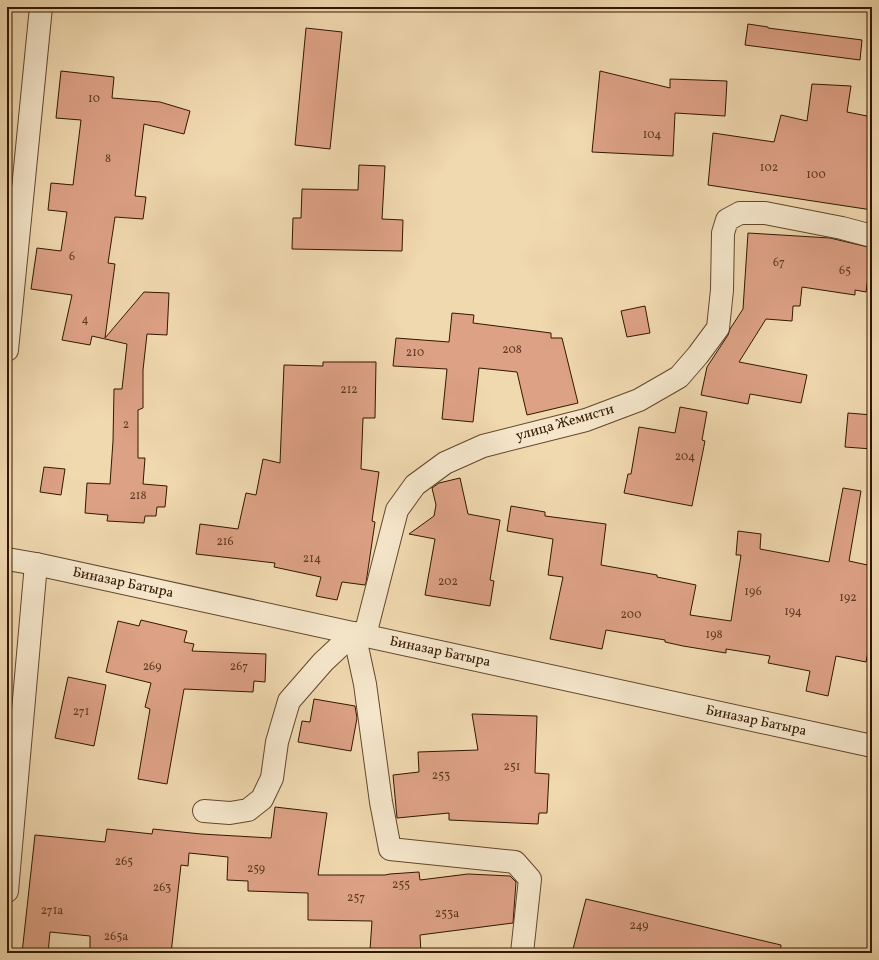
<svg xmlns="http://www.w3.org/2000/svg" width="879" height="960" viewBox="0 0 879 960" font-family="Vollkorn,serif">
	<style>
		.building { fill: #dda185; stroke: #321700 }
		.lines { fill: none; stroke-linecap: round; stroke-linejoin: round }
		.minor-casing { stroke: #62472c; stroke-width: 24 }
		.tertiary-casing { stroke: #62472c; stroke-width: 24 }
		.minor { stroke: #f5e6cb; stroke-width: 22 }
		.tertiary { stroke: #f5e6cb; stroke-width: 22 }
		.labels { text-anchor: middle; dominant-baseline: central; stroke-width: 3.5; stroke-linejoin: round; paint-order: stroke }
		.number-label { font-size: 12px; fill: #5d3a21 }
		.street-label { font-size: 14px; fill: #321700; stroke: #f5e6cb }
	</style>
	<rect width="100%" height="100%" fill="#f0d8af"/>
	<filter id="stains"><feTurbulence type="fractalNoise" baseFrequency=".005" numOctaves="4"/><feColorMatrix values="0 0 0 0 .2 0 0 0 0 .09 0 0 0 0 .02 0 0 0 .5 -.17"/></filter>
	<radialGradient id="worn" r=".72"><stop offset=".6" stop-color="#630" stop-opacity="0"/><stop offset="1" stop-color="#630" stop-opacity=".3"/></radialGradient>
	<path class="building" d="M 748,24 L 768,27 L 768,28 L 862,40 L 860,60 L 745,45 Z
		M 306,28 L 342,32 L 330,149 L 295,145 Z
		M 61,71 L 114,77 L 112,98 L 160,102 L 190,111 L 184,134 L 144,124 L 135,196 L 146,197 L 143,219 L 115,217 L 108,263 L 115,264 L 105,338 L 144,292 L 169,293 L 167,335 L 147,334 L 143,370 L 143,408 L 138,410 L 138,458 L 145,458 L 143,484 L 167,486 L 165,507 L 157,507 L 156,516 L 145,516 L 144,523 L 107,521 L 108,515 L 85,513 L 87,483 L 110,484 L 113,441 L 114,389 L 122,389 L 127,344 L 92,336 L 90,345 L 62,340 L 72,295 L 31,289 L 37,248 L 61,251 L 67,212 L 48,210 L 51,183 L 73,185 L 81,120 L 56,118 Z
		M 600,71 L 670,88 L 670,79 L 727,81 L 725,116 L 675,113 L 673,156 L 592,152 Z
		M 812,84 L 851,86 L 847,112 L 872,117 L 872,210 L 708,185 L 713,133 L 774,142 L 781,115 L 807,121 Z
		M 359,165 L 385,166 L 382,219 L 403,220 L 402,251 L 292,249 L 293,218 L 301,218 L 302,189 L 358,190 Z
		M 748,233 L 830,238 L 872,248 L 866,292 L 855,290 L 855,295 L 802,287 L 800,306 L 793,306 L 792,321 L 766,319 L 739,362 L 807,375 L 801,403 L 750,394 L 748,404 L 701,395 L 707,367 L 728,335 L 730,329 L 743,309 Z
		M 645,306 L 650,333 L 627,337 L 621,311 Z
		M 452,313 L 474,315 L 473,323 L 551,333 L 551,338 L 562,338 L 578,403 L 527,415 L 517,372 L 479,368 L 473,422 L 442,419 L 447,369 L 393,366 L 396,338 L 449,342 Z
		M 323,362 L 376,362 L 375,418 L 363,418 L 361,469 L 379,472 L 372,521 L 375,522 L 366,583 L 365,585 L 342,582 L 337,600 L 316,596 L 321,577 L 274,567 L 275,563 L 196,554 L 200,524 L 238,529 L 246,493 L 256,495 L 263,459 L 280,463 L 284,365 L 323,366 Z
		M 680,407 L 707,412 L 702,440 L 705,441 L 692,506 L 624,493 L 628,474 L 631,474 L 639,427 L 675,433 Z
		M 848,413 L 872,415 L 872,449 L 845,447 Z
		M 44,467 L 65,469 L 61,495 L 40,492 Z
		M 460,478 L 468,514 L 500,520 L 490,580 L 494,581 L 490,606 L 425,595 L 435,539 L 409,534 L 434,516 L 436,505 L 432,488 L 439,483 Z
		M 843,488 L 861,491 L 849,561 L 872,566 L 872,631 L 866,662 L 836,656 L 828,696 L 806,691 L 810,671 L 768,663 L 770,656 L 726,649 L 726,653 L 683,646 L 665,642 L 665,640 L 606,630 L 602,649 L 550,639 L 563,577 L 548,575 L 553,539 L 507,531 L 511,506 L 545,512 L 545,516 L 606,524 L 601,565 L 657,575 L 657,577 L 696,585 L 690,615 L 731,621 L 741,555 L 736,555 L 738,531 L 761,534 L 760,549 L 829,562 Z
		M 141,620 L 187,631 L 184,642 L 194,644 L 192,651 L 266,654 L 265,682 L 254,681 L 253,692 L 184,689 L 167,784 L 138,779 L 150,709 L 145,707 L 151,683 L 106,672 L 118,621 L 139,626 Z
		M 68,677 L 106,685 L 94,746 L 55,738 Z
		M 314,699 L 355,706 L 357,718 L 351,751 L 298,742 L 302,721 L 310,722 Z
		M 472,714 L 537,716 L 535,773 L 549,774 L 547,813 L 539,813 L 538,824 L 449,820 L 449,813 L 397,818 L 393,775 L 419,772 L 418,752 L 478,750 Z
		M 275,807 L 327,813 L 318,875 L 385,875 L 390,874 L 419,872 L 420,880 L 468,874 L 510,876 L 516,882 L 513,923 L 420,935 L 421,953 L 398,953 L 398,951 L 370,950 L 372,921 L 308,920 L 308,893 L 248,891 L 248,881 L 227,880 L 228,857 L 189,853 L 188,866 L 181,865 L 171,953 L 90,953 L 90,936 L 50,932 L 48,953 L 22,953 L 35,835 L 105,842 L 107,829 L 152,834 L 153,829 L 201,834 L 271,838 Z
		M 586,899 L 781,945 L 780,953 L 572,953 Z"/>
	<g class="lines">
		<defs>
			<path id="minor" d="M 354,633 L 365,684 L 381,802 L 390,849 L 515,862 L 530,879 L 522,953
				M 365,635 L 397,510 L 415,485 L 445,463 L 483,446 L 586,420 L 639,400 L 679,377 L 698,355 L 718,328 L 722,290 L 723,233 L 727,220 L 740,213 L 765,213 L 842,228 L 872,236
				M 204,811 L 230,813 L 248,810 L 262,799 L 272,778 L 277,742 L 289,701 L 323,662 L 354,633
				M 7,891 L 36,564"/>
			<path id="tertiary" d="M 7,350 L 41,7
				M 7,559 L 36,564 L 872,746"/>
		</defs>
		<use href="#minor" class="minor-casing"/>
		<use href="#tertiary" class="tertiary-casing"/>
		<use href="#minor" class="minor"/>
		<use href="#tertiary" class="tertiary"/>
	</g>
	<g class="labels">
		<g class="number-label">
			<text x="94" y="99">10</text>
			<text x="652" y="135">104</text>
			<text x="108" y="159">8</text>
			<text x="769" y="168">102</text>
			<text x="816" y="175">100</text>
			<text x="72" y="257">6</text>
			<text x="779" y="263">67</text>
			<text x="845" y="271">65</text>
			<text x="85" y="320">4</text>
			<text x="512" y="350">208</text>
			<text x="415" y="353">210</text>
			<text x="349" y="390">212</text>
			<text x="126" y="425">2</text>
			<text x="685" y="457">204</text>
			<text x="138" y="496">218</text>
			<text x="225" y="542">216</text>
			<text x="312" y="559">214</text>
			<text x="448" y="582">202</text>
			<text x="753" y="592">196</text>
			<text x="848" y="598">192</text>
			<text x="793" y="612">194</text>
			<text x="631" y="615">200</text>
			<text x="714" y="635">198</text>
			<text x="152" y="667">269</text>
			<text x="239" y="667">267</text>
			<text x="81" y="712">271</text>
			<text x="512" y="767">251</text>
			<text x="441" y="776">253</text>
			<text x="124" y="862">265</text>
			<text x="256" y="869">259</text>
			<text x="401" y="885">255</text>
			<text x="162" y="888">263</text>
			<text x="356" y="898">257</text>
			<text x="52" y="911">271а</text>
			<text x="447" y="914">253а</text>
			<text x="639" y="926">249</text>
			<text x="116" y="937">265а</text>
		</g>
		<g class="street-label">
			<text transform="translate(565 423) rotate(-16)">улица Жемисти</text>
			<text transform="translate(123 583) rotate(12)">Биназар Батыра</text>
			<text transform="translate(440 652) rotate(12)">Биназар Батыра</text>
			<text transform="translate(756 721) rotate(12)">Биназар Батыра</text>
		</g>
	</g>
	<rect width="879" height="960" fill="none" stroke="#f0d8af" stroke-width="24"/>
	<rect x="8" y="8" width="863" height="944" fill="none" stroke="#321700" stroke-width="2"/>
	<rect x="12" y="12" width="855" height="936" fill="none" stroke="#321700"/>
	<rect width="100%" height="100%" filter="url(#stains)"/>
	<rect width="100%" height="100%" fill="url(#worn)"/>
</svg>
